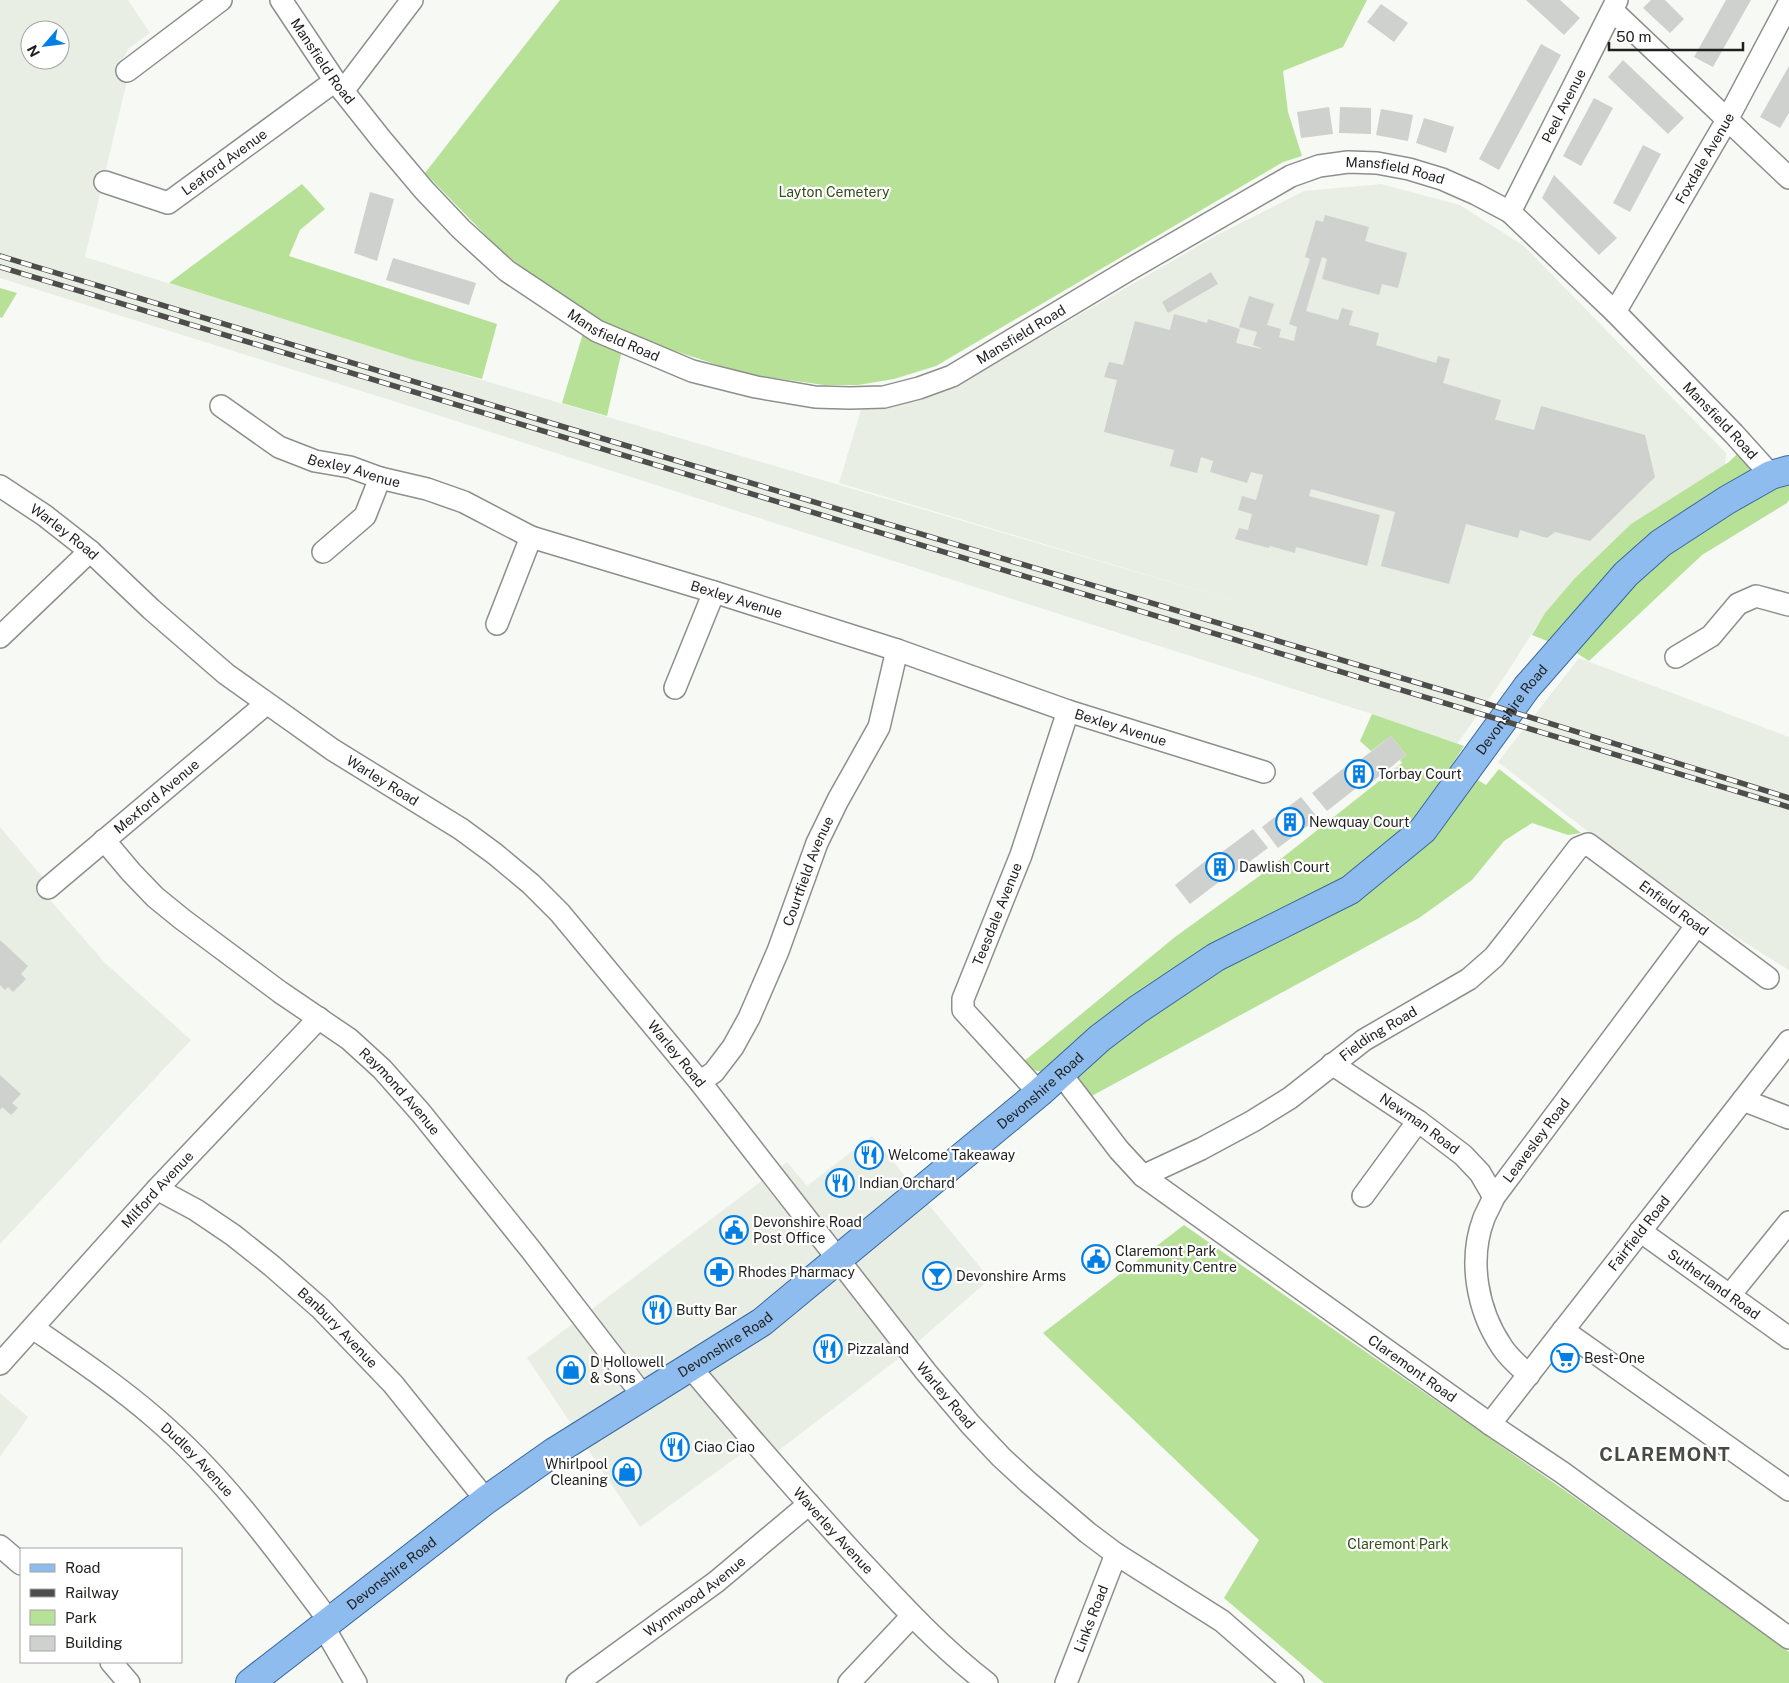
<svg xmlns="http://www.w3.org/2000/svg" width="1789" height="1683" viewBox="0 0 1789 1683" font-family="'Public Sans',sans-serif">
	<style>
		.built { fill: #e8eee4; fill-rule: evenodd }
		.green { fill: #b8e198 }
		.building { fill: #cfd1ce }
		.lines { fill: none; stroke-linecap: round; stroke-linejoin: round }
		.minor-casing { stroke: #8d8f8c; stroke-width: 24 }
		.major-casing { stroke: #38699d; stroke-width: 30 }
		.minor { stroke: #fff; stroke-width: 21 }
		.major { stroke: #8fbcee; stroke-width: 28 }
		.rail-casing { stroke: #4d4e4c; stroke-width: 5.5 }
		.rail { stroke: #fff; stroke-width: 4; stroke-dasharray: 11; stroke-linecap: butt }
		.labels { text-anchor: middle; dominant-baseline: central; stroke-width: 4.5; stroke-linejoin: round; paint-order: stroke }
		.street-label { font-size: 14px; fill: #1f201e; stroke: #fff }
		.park-label { font-size: 14px; fill: #344f19; stroke: #fff }
		.poi-label { font-size: 14px; fill: #1f201e; stroke: #fff; text-anchor: start }
		.district-label { font-size: 19px; font-weight: bold; letter-spacing: 1px; fill: #484a47; stroke: #fff }
	</style>
	<rect width="100%" height="100%" fill="#f7f9f5"/>
	<path class="built" d="M 0,0 L 128,0 L 150,33 L 128,49 L 118,69 L 127,81 L 85,257 L 410,359 L 1259,608 L 839,483 L 861,410 L 897,406 L 958,385 L 1217,235 L 1304,191 L 1381,184 L 1460,205 L 1524,246 L 1726,453 L 1725,465 L 1631,524 L 1580,573 L 1545,613 L 1503,679 L 1457,744 L 1372,714 L 387,399 L 0,278 ZM 30,30 L 60,30 L 60,60 L 30,60 Z
		M 1579,658 L 1789,737 L 1789,970 L 1736,937 L 1582,827 L 1498,762 Z
		M 0,827 L 44,879 L 37,885 L 105,963 L 191,1040 L 0,1244 Z
		M 872,1136 L 990,1279 L 898,1359 L 778,1451 L 764,1434 L 747,1450 L 640,1527 L 527,1358 L 787,1162 L 807,1186 Z
		M 0,1393 L 28,1417 L 0,1457 Z"/>
	<path class="green" d="M 560,0 L 1367,0 L 1343,47 L 1283,71 L 1288,112 L 1302,156 L 1283,162 L 936,366 L 894,379 L 858,385 L 824,385 L 745,374 L 657,345 L 600,323 L 552,291 L 499,249 L 425,173 Z
		M 302,184 L 325,209 L 300,230 L 289,256 L 497,324 L 482,379 L 410,359 L 169,283 Z
		M 0,288 L 17,293 L 2,318 L 0,317 Z
		M 584,330 L 622,350 L 607,416 L 562,403 Z
		M 1741,450 L 1789,471 L 1789,500 L 1787,503 L 1702,555 L 1589,661 L 1575,652 L 1532,635 L 1545,613 L 1575,578 L 1631,524 L 1729,462 Z
		M 1372,714 L 1464,746 L 1451,766 L 1465,773 L 1423,830 L 1066,1070 C 1048,1071 1036,1076 1023,1062 L 1175,937 L 1258,877 L 1402,763 L 1400,760 L 1406,755 L 1391,736 L 1371,751 L 1360,741 Z
		M 1499,769 L 1581,833 L 1568,835 L 1532,823 L 1504,841 L 1472,880 L 1419,918 L 1088,1098 L 1072,1078 L 1140,1020 L 1206,978 L 1254,952 L 1476,779 L 1486,785 Z
		M 1184,1225 L 1577,1499 L 1789,1652 L 1789,1683 L 1324,1683 L 1224,1598 L 1259,1540 L 1043,1333 Z"/>
	<path class="building" d="M 1526,0 L 1560,0 L 1580,18 L 1564,35 Z
		M 1651,0 L 1665,0 L 1684,19 L 1670,33 L 1643,8 Z
		M 1726,0 L 1751,0 L 1713,67 L 1694,57 Z
		M 1381,4 L 1408,23 L 1394,42 L 1367,22 Z
		M 1541,44 L 1561,55 L 1499,170 L 1479,159 Z
		M 1623,60 L 1684,118 L 1668,134 L 1608,77 Z
		M 1789,66 L 1789,113 L 1780,128 L 1760,117 Z
		M 1594,98 L 1613,108 L 1581,166 L 1563,156 Z
		M 1329,107 L 1333,134 L 1301,138 L 1297,112 Z
		M 1340,107 L 1371,108 L 1371,134 L 1339,133 Z
		M 1381,109 L 1413,115 L 1408,141 L 1376,135 Z
		M 1424,118 L 1454,127 L 1446,153 L 1416,143 Z
		M 1643,145 L 1661,154 L 1630,212 L 1613,203 Z
		M 1554,175 L 1617,238 L 1599,255 L 1542,198 Z
		M 370,192 L 394,199 L 377,261 L 354,253 Z
		M 1325,215 L 1369,227 L 1365,241 L 1407,253 L 1398,288 L 1382,284 L 1379,295 L 1322,279 L 1327,259 L 1322,257 L 1306,311 L 1338,320 L 1342,308 L 1353,311 L 1349,325 L 1379,333 L 1376,345 L 1436,363 L 1438,356 L 1450,359 L 1443,383 L 1501,400 L 1495,420 L 1497,420 L 1534,430 L 1541,406 L 1645,435 L 1655,477 L 1590,541 L 1555,532 L 1547,538 L 1520,530 L 1518,538 L 1466,524 L 1449,584 L 1381,566 L 1395,512 L 1311,489 L 1309,496 L 1380,515 L 1367,566 L 1296,547 L 1295,553 L 1270,546 L 1269,548 L 1235,539 L 1239,528 L 1248,530 L 1252,514 L 1238,510 L 1242,496 L 1256,500 L 1263,475 L 1251,472 L 1247,483 L 1210,472 L 1213,461 L 1201,457 L 1197,473 L 1170,466 L 1174,450 L 1104,432 L 1117,380 L 1104,377 L 1109,362 L 1123,365 L 1135,321 L 1170,330 L 1174,314 L 1207,323 L 1208,319 L 1240,329 L 1236,343 L 1261,349 L 1261,348 L 1253,345 L 1257,332 L 1239,327 L 1249,296 L 1274,304 L 1267,325 L 1281,329 L 1279,337 L 1294,341 L 1297,327 L 1289,324 L 1310,259 L 1305,257 L 1316,220 L 1323,222 Z
		M 393,258 L 476,283 L 469,305 L 386,280 Z
		M 1211,272 L 1218,284 L 1168,313 L 1162,302 Z
		M 1391,736 L 1406,755 L 1367,786 L 1364,782 L 1327,811 L 1312,793 L 1349,764 L 1351,767 Z
		M 1301,797 L 1318,818 L 1278,848 L 1262,827 Z
		M 1253,829 L 1268,848 L 1229,877 L 1228,875 L 1190,904 L 1175,885 L 1213,855 L 1214,858 Z
		M 0,940 L 28,966 L 21,974 L 26,979 L 13,992 L 8,987 L 5,990 L 0,985 Z
		M 0,1075 L 21,1094 L 12,1103 L 18,1108 L 11,1115 L 2,1107 L 0,1110 Z"/>
	<g class="lines">
		<defs>
			<g id="minor">
				<path id="s1" d="M 281,0 L 335,81 L 381,139 L 424,190 L 461,229 L 507,271 L 597,331 L 692,371 L 756,387 L 815,397 L 850,398 L 884,397 L 919,388 L 952,376 L 1130,269 L 1291,176 L 1319,166 L 1348,162 L 1377,163 L 1409,169 L 1442,179 L 1476,194 L 1510,212 L 1615,312 L 1734,434 L 1771,475"/>
				<path d="M 1613,11 L 1789,178"/>
				<path d="M 127,71 L 221,0"/>
				<path d="M 343,91 L 412,0"/>
				<path id="s2" d="M 105,182 L 168,203 L 335,81"/>
				<path id="s3" d="M 1510,212 L 1617,0"/>
				<path id="s4" d="M 1615,312 L 1727,120 L 1789,3"/>
				<path id="s5" d="M 221,406 L 279,447 L 315,461 L 350,467 L 380,478 L 427,489 L 464,502 L 531,537 L 714,592 L 897,650 L 1068,711 L 1264,772"/>
				<path id="s6" d="M 0,486 L 44,515 L 90,551 L 151,609 L 226,674 L 333,750 L 461,829 L 495,854 L 531,884 L 560,913 L 700,1082 L 926,1372 L 970,1424 L 1001,1457 L 1028,1482 L 1088,1533 L 1116,1554 L 1222,1621 L 1293,1683"/>
				<path d="M 323,552 L 365,516 L 380,478"/>
				<path d="M 497,624 L 531,537"/>
				<path d="M 0,637 L 90,551"/>
				<path d="M 1676,657 L 1711,636 L 1738,604 L 1756,596 L 1789,605"/>
				<path d="M 675,688 L 714,592"/>
				<path id="s7" d="M 104,840 L 131,872 L 155,897 L 182,919 L 280,992 L 349,1039 L 382,1069 L 421,1113 L 531,1250 L 644,1397"/>
				<path id="s8" d="M 48,888 L 266,704"/>
				<path id="s9" d="M 1332,1064 L 1418,1121 L 1463,1155 L 1480,1173 L 1494,1197"/>
				<path id="s10" d="M 1061,1074 L 1119,1150 L 1143,1176 L 1490,1424 L 1563,1473 L 1789,1638"/>
				<path id="s11" d="M 700,1082 L 714,1072 L 733,1047 L 749,1018 L 778,951 L 817,843 L 838,800 L 879,727 L 897,650"/>
				<path id="s12" d="M 1039,1093 L 963,1010 L 963,999 L 1021,855 L 1068,711"/>
				<path d="M 1743,1100 L 1789,1118"/>
				<path id="s13" d="M 1143,1176 L 1201,1149 L 1253,1121 L 1290,1098 L 1364,1040 L 1469,979 L 1494,957 L 1513,933 L 1578,848 L 1588,844 L 1768,978"/>
				<path id="s14" d="M 157,1189 L 196,1210 L 233,1235 L 272,1266 L 320,1308 L 393,1384 L 486,1500"/>
				<path d="M 1363,1196 L 1418,1121"/>
				<path id="s15" d="M 1640,1231 L 1789,1338"/>
				<path d="M 1730,1295 L 1789,1222"/>
				<path id="s16" d="M 33,1328 C 75,1357 117,1385 155,1418 C 224,1477 276,1550 330,1622"/>
				<path d="M 1563,1330 L 1789,1490"/>
				<path id="s17" d="M 0,1364 L 157,1189 L 319,1018"/>
				<path id="s18" d="M 691,1368 C 745,1432 800,1495 856,1556 C 898,1601 939,1646 987,1683"/>
				<path id="s19" d="M 1529,1375 C 1520,1367 1509,1358 1502,1347 C 1477,1310 1468,1260 1484,1218 C 1487,1211 1491,1204 1494,1197 L 1697,925"/>
				<path id="s20" d="M 1490,1424 L 1789,1041"/>
				<path d="M 0,1546 L 21,1564"/>
				<path d="M 323,1626 L 356,1683"/>
				<path d="M 111,1662 L 129,1683"/>
				<path id="s21" d="M 577,1683 L 716,1582 L 809,1504"/>
				<path d="M 849,1683 L 912,1616"/>
				<path id="s22" d="M 1066,1683 L 1116,1554"/>
			</g>
			<g id="major">
				<path id="s23" d="M 250,1683 L 486,1500 L 554,1452 L 762,1322 L 1039,1093 L 1100,1038 L 1137,1010 L 1216,957 L 1350,890 L 1423,830 L 1527,687 L 1626,574 L 1661,543 L 1727,500 L 1771,475 L 1789,470"/>
			</g>
		</defs>
		<use href="#minor" class="minor-casing"/>
		<use href="#major" class="major-casing"/>
		<use href="#minor" class="minor"/>
		<use href="#major" class="major"/>
		<defs>
			<path id="rail" d="M 0,256 L 564,427 L 1465,697 L 1789,798
				M 0,267 L 1789,807"/>
		</defs>
		<use href="#rail" class="rail-casing"/>
		<use href="#rail" class="rail"/>
	</g>
	<defs>
		<symbol id="building-ring" viewBox="-11 -11 22 22"><circle r="9.5" fill="#fff" stroke="#027ee4" stroke-width="1.5"/><path d="M-4-6H4V6H1V3H-1V6H-4ZM-2.5-4.3h1.7v1.8h-1.7ZM.8-4.3h1.7v1.8H.8ZM-2.5-1h1.7V.8h-1.7ZM.8-1h1.7V.8H.8Z" fill="#027ee4"/></symbol>
		<symbol id="restaurant-ring" viewBox="-11 -11 22 22"><circle r="9.5" fill="#fff" stroke="#027ee4" stroke-width="1.5"/><path d="M-5-6h1v4h1v-4h1v4h1v-4h1v5L-1.5 .5V6h-2V.5L-5-1ZM5-6V6H3V1.5H1.5Q1.5-4 5-6Z" fill="#027ee4"/></symbol>
		<symbol id="civic-ring" viewBox="-11 -11 22 22"><circle r="9.5" fill="#fff" stroke="#027ee4" stroke-width="1.5"/><path d="M-.6-6.5H3V-4.5H.6V-3L4-1V1h2V6H-6V1h2V-1L-.6-3ZM-1.2 2.5V6h2.4V2.5Z" fill="#027ee4"/></symbol>
		<symbol id="pharmacy-ring" viewBox="-11 -11 22 22"><circle r="9.5" fill="#fff" stroke="#027ee4" stroke-width="1.5"/><path d="M-2-6h4v4h4v4h-4v4h-4v-4h-4v-4h4Z" fill="#027ee4"/></symbol>
		<symbol id="bar-ring" viewBox="-11 -11 22 22"><circle r="9.5" fill="#fff" stroke="#027ee4" stroke-width="1.5"/><path d="M-6-5H6L.8 .8V4.5H3.5V6h-7V4.5H-.8V.8Z" fill="#027ee4"/></symbol>
		<symbol id="supermarket-ring" viewBox="-11 -11 22 22"><circle r="9.5" fill="#fff" stroke="#027ee4" stroke-width="1.5"/><path d="M-6-5.5h2.5l.6 2H6L4.5 2H-2.5L-4.4-4H-6ZM-1.5 3.2a1.3 1.3 0 1 0 .1 0ZM3 3.2a1.3 1.3 0 1 0 .1 0Z" fill="#027ee4"/></symbol>
		<symbol id="shop-ring" viewBox="-11 -11 22 22"><circle r="9.5" fill="#fff" stroke="#027ee4" stroke-width="1.5"/><path d="M-5-2.5h2.3a2.7 3.5 0 0 1 5.4 0H5L5.5 6h-11ZM-1.5-2.5h3a1.5 2.3 0 0 0-3 0Z" fill="#027ee4"/></symbol>
	</defs>
	<g fill-rule="evenodd">
		<use href="#building-ring" x="1343" y="758" width="32" height="32"/>
		<use href="#building-ring" x="1274" y="806" width="32" height="32"/>
		<use href="#building-ring" x="1204" y="851" width="32" height="32"/>
		<use href="#restaurant-ring" x="853" y="1139" width="32" height="32"/>
		<use href="#restaurant-ring" x="824" y="1167" width="32" height="32"/>
		<use href="#civic-ring" x="718" y="1214" width="32" height="32"/>
		<use href="#civic-ring" x="1080" y="1243" width="32" height="32"/>
		<use href="#pharmacy-ring" x="703" y="1256" width="32" height="32"/>
		<use href="#bar-ring" x="921" y="1260" width="32" height="32"/>
		<use href="#restaurant-ring" x="641" y="1294" width="32" height="32"/>
		<use href="#restaurant-ring" x="812" y="1333" width="32" height="32"/>
		<use href="#supermarket-ring" x="1549" y="1342" width="32" height="32"/>
		<use href="#shop-ring" x="555" y="1354" width="32" height="32"/>
		<use href="#restaurant-ring" x="659" y="1431" width="32" height="32"/>
		<use href="#shop-ring" x="611" y="1456" width="32" height="32"/>
	</g>
	<g class="labels">
		<g class="street-label">
			<text stroke="none"><textPath href="#s1" startOffset="74">Mansfield Road</textPath></text>
			<text stroke="none"><textPath href="#s3" startOffset="119">Peel Avenue</textPath></text>
			<text stroke="none"><textPath href="#s4" startOffset="178">Foxdale Avenue</textPath></text>
			<text stroke="none"><textPath href="#s2" startOffset="136">Leaford Avenue</textPath></text>
			<text stroke="none"><textPath href="#s1" startOffset="1332">Mansfield Road</textPath></text>
			<text stroke="none"><textPath href="#s1" startOffset="479">Mansfield Road</textPath></text>
			<text stroke="none"><textPath href="#s1" startOffset="912">Mansfield Road</textPath></text>
			<text stroke="none"><textPath href="#s1" startOffset="1752">Mansfield Road</textPath></text>
			<text stroke="none"><textPath href="#s5" startOffset="150">Bexley Avenue</textPath></text>
			<text stroke="none"><textPath href="#s6" startOffset="79">Warley Road</textPath></text>
			<text stroke="none"><textPath href="#s5" startOffset="555">Bexley Avenue</textPath></text>
			<text stroke="none"><textPath href="#s23" startOffset="1604">Devonshire Road</textPath></text>
			<text stroke="none"><textPath href="#s5" startOffset="960">Bexley Avenue</textPath></text>
			<text stroke="none"><textPath href="#s6" startOffset="484">Warley Road</textPath></text>
			<text stroke="none"><textPath href="#s8" startOffset="142">Mexford Avenue</textPath></text>
			<text stroke="none"><textPath href="#s11" startOffset="240">Courtfield Avenue</textPath></text>
			<text stroke="none"><textPath href="#s13" startOffset="671">Enfield Road</textPath></text>
			<text stroke="none"><textPath href="#s12" startOffset="215">Teesdale Avenue</textPath></text>
			<text stroke="none"><textPath href="#s13" startOffset="276">Fielding Road</textPath></text>
			<text stroke="none"><textPath href="#s6" startOffset="889">Warley Road</textPath></text>
			<text stroke="none"><textPath href="#s23" startOffset="989">Devonshire Road</textPath></text>
			<text stroke="none"><textPath href="#s7" startOffset="390">Raymond Avenue</textPath></text>
			<text stroke="none"><textPath href="#s9" startOffset="106">Newman Road</textPath></text>
			<text stroke="none"><textPath href="#s19" startOffset="268">Leavesley Road</textPath></text>
			<text stroke="none"><textPath href="#s17" startOffset="235">Milford Avenue</textPath></text>
			<text stroke="none"><textPath href="#s20" startOffset="242">Fairfield Road</textPath></text>
			<text stroke="none"><textPath href="#s15" startOffset="91">Sutherland Road</textPath></text>
			<text stroke="none"><textPath href="#s14" startOffset="229">Banbury Avenue</textPath></text>
			<text stroke="none"><textPath href="#s23" startOffset="584">Devonshire Road</textPath></text>
			<text stroke="none"><textPath href="#s10" startOffset="462">Claremont Road</textPath></text>
			<text stroke="none"><textPath href="#s6" startOffset="1324">Warley Road</textPath></text>
			<text stroke="none"><textPath href="#s16" startOffset="211">Dudley Avenue</textPath></text>
			<text stroke="none"><textPath href="#s18" startOffset="216">Waverley Avenue</textPath></text>
			<text stroke="none"><textPath href="#s23" startOffset="179">Devonshire Road</textPath></text>
			<text stroke="none"><textPath href="#s21" startOffset="146">Wynnwood Avenue</textPath></text>
			<text stroke="none"><textPath href="#s22" startOffset="69">Links Road</textPath></text>
		</g>
		<g class="park-label">
			<text x="834" y="192">Layton Cemetery</text>
			<text x="1398" y="1544">Claremont Park</text>
		</g>
		<g class="poi-label">
			<text x="1378" y="774">Torbay Court</text>
			<text x="1309" y="822">Newquay Court</text>
			<text x="1239" y="867">Dawlish Court</text>
			<text x="888" y="1155">Welcome Takeaway</text>
			<text x="859" y="1183">Indian Orchard</text>
			<text x="753" y="1222">Devonshire Road<tspan x="753" dy="16">Post Office</tspan></text>
			<text x="1115" y="1251">Claremont Park<tspan x="1115" dy="16">Community Centre</tspan></text>
			<text x="738" y="1272">Rhodes Pharmacy</text>
			<text x="956" y="1276">Devonshire Arms</text>
			<text x="676" y="1310">Butty Bar</text>
			<text x="847" y="1349">Pizzaland</text>
			<text x="1584" y="1358">Best-One</text>
			<text x="590" y="1362">D Hollowell<tspan x="590" dy="16">&amp; Sons</tspan></text>
			<text x="694" y="1447">Ciao Ciao</text>
			<text x="608" y="1464" text-anchor="end">Whirlpool<tspan x="608" dy="16">Cleaning</tspan></text>
		</g>
		<g class="district-label">
			<text x="1665" y="1454">CLAREMONT</text>
		</g>
	</g>
	<rect x="20" y="1548" width="162" height="115" fill="#ffffff" stroke="#a5a6a5"/>
	<rect x="30" y="1564" width="25" height="8" fill="#8fbcee" stroke="#a5a6a5"/>
	<text x="65" y="1573" font-size="15" fill="#1f201e">Road</text>
	<rect x="30" y="1589" width="25" height="8" fill="#4d4e4c" stroke="#a5a6a5"/>
	<text x="65" y="1598" font-size="15" fill="#1f201e">Railway</text>
	<rect x="30" y="1610" width="25" height="15" fill="#b8e198" stroke="#a5a6a5"/>
	<text x="65" y="1623" font-size="15" fill="#1f201e">Park</text>
	<rect x="30" y="1636" width="25" height="15" fill="#cfd1ce" stroke="#a5a6a5"/>
	<text x="65" y="1648" font-size="15" fill="#1f201e">Building</text>
	<g transform="translate(45 45) rotate(242)"><circle r="24" fill="#ffffff" stroke="#a5a6a5"/>
	<path d="M0-4L9 19L0 12L-9 19Z" fill="#027ee4"/>
	<text y="-8" font-size="14" font-weight="bold" text-anchor="middle" fill="#1f201e">N</text>
	</g>
	<path d="M1609 42v8h134v-8" fill="none" stroke="#1f201e" stroke-width="2.5"/>
	<text x="1616" y="42" font-size="15" fill="#1f201e" stroke="#ffffff" stroke-width="4" paint-order="stroke">50 m</text>
</svg>
